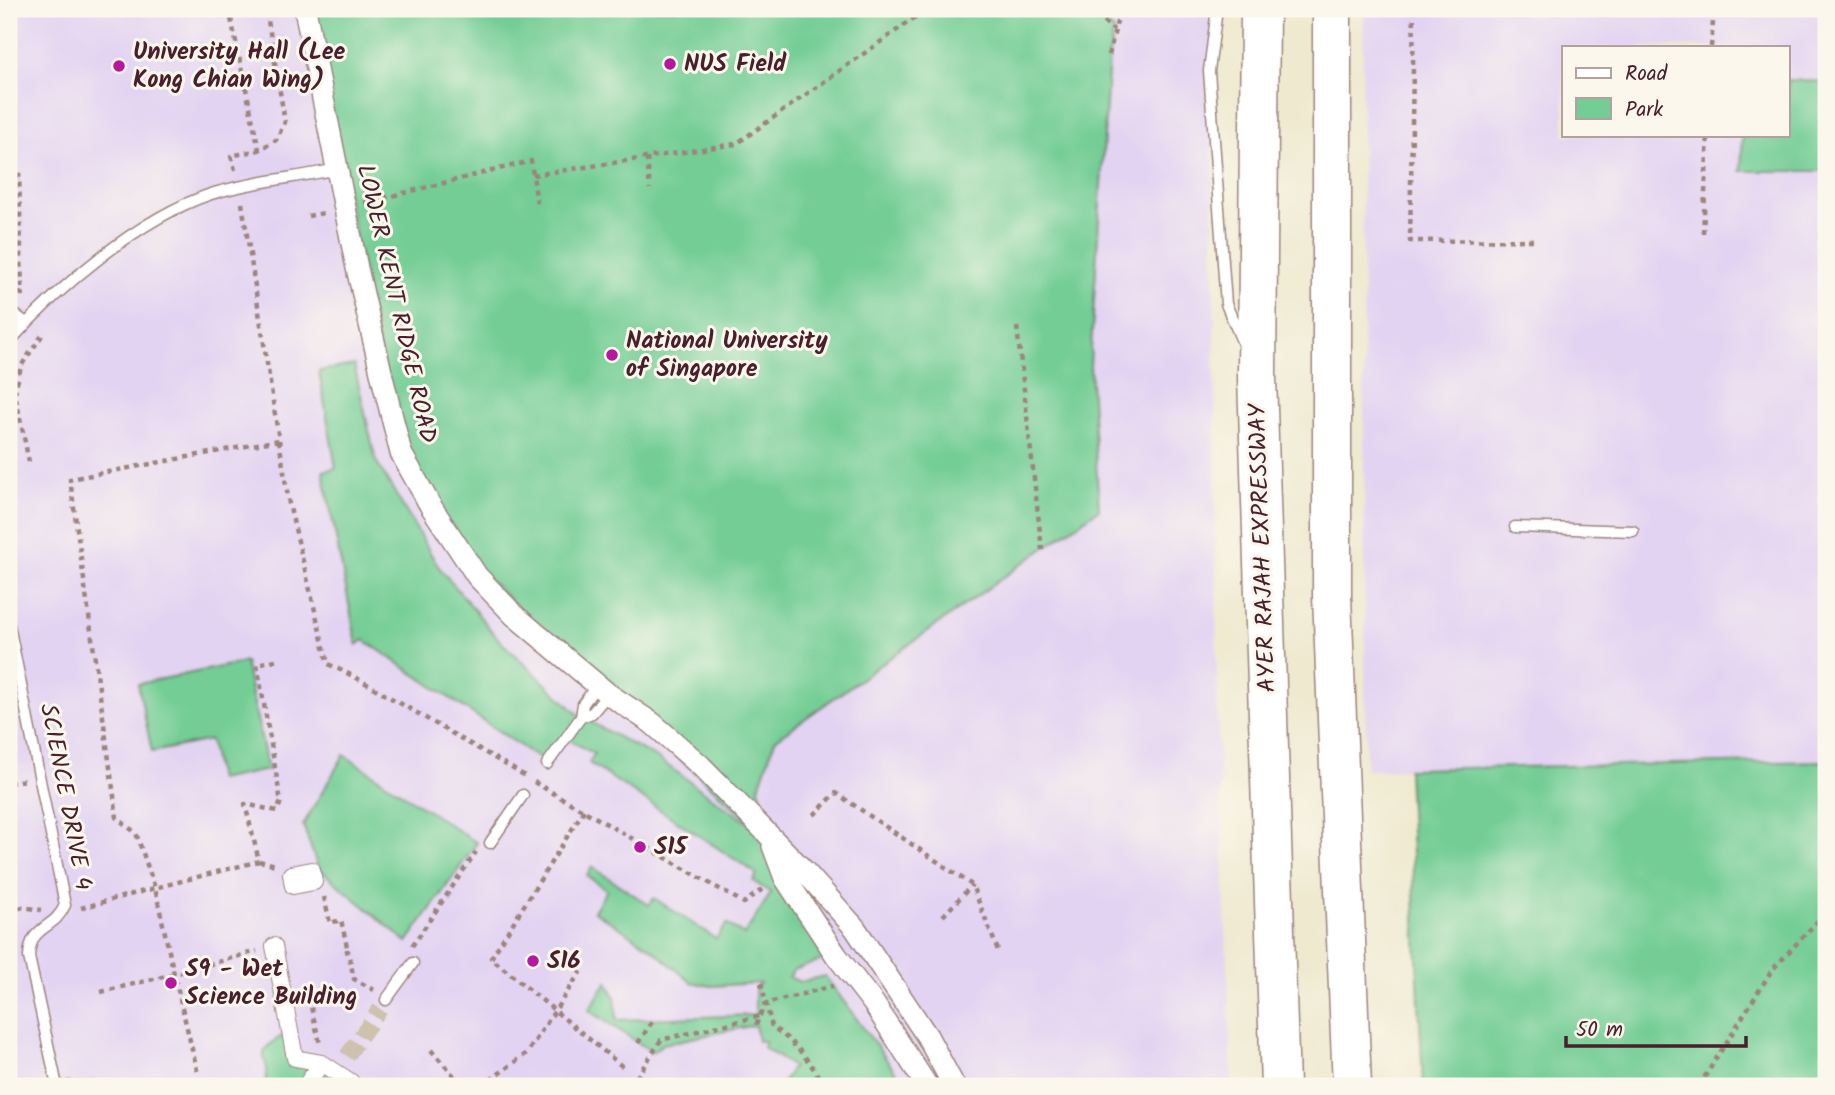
<svg xmlns="http://www.w3.org/2000/svg" width="1835" height="1095" viewBox="0 0 1835 1095" font-family="Kalam,sans-serif">
	<style>
		.built { fill: #e3d3f2; fill-rule: evenodd }
		.green { fill: #73cd94; stroke: #5e7660; stroke-width: 2 }
		.lines { fill: none; stroke-linecap: round; stroke-linejoin: round }
		.pedestrian-tunnel { stroke: #cec1ae; stroke-width: 16; stroke-dasharray: 16 8; stroke-linecap: butt }
		.service-casing { stroke: #9c847d; stroke-width: 13 }
		.pedestrian-casing { stroke: #9c847d; stroke-width: 18 }
		.minor-casing { stroke: #9c847d; stroke-width: 24 }
		.motorway-casing { stroke: #9c847d; stroke-width: 41 }
		.path { stroke: #9c847d; stroke-width: 4.5; stroke-dasharray: 5 5; stroke-linecap: butt }
		.service { stroke: #fff; stroke-width: 10 }
		.pedestrian { stroke: #fff; stroke-width: 16 }
		.minor { stroke: #fff; stroke-width: 21 }
		.motorway { stroke: #fff; stroke-width: 38 }
		.poi-dot { fill: #b5179e; stroke: #fbf7ec; stroke-width: 2.5 }
		.labels { text-anchor: middle; dominant-baseline: central; stroke-width: 6; stroke-linejoin: round; paint-order: stroke }
		.poi-label { font-size: 24px; font-weight: bold; fill: #4a1f2b; stroke: #fbf7ec; text-anchor: start }
		.street-label { font-size: 24px; fill: #4a1f2b; stroke: #fbf7ec }
	</style>
	<rect width="100%" height="100%" fill="#fbf7ec"/>
	<filter id="ink" filterUnits="userSpaceOnUse"><feTurbulence type="fractalNoise" baseFrequency=".0143" numOctaves="2"/><feDisplacementMap in="SourceGraphic" scale="14" xChannelSelector="R" yChannelSelector="G"/><feConvolveMatrix kernelMatrix="1 2 1 2 8 2 1 2 1" color-interpolation-filters="sRGB"/></filter>
	<filter id="wash" filterUnits="userSpaceOnUse"><feTurbulence type="fractalNoise" baseFrequency=".00686" numOctaves="4" result="noise"/><feDisplacementMap in="SourceGraphic" scale="28" xChannelSelector="R" yChannelSelector="G"/><feGaussianBlur stdDeviation="1.57" result="paint"/><feColorMatrix in="noise" values="0 0 0 0 0 0 0 0 0 0 0 0 0 0 0 0 0 1.4 0 .05"/><feComposite in="paint" operator="in"/></filter>
	<g filter="url(#wash)">
		<rect width="100%" height="100%" fill="#efe9cf"/>
		<path class="built" d="M 9,9 L 1212,9 L 1217,701 L 1232,1086 L 9,1086 Z
			M 1364,9 L 1826,9 L 1826,761 L 1366,770 L 1362,99 ZM 1564,47 L 1788,47 L 1788,135 L 1564,135 Z"/>
		<path class="green" d="M 308,9 L 1088,9 L 1114,30 L 1109,55 L 1090,366 L 1099,509 L 775,740 L 759,787 L 771,840 L 836,955 L 794,970 L 789,977 L 800,982 L 825,976 L 906,1086 L 780,1086 L 793,1067 L 763,1047 L 765,1041 L 758,1041 L 755,1025 L 663,1044 L 652,1052 L 589,1010 L 607,982 L 615,997 L 617,1020 L 755,1015 L 755,991 L 760,983 L 711,986 L 691,982 L 651,948 L 594,911 L 607,890 L 587,876 L 592,867 L 649,905 L 654,898 L 716,939 L 727,924 L 744,935 L 771,893 L 753,881 L 757,874 L 589,763 L 594,754 L 566,738 L 547,764 L 364,640 L 357,645 L 323,471 L 336,468 L 319,371 L 354,365 L 376,461 L 438,566 L 500,641 L 581,717 L 657,758 L 766,836 L 608,694 L 461,553 L 401,453 Z
			M 1788,80 L 1826,82 L 1826,171 L 1741,171 L 1743,135 L 1788,135 Z
			M 245,662 L 268,770 L 218,780 L 210,740 L 152,752 L 138,684 Z
			M 344,755 L 477,843 L 407,942 L 318,868 L 303,825 Z
			M 1826,761 L 1826,1086 L 1423,1086 L 1408,769 Z
			M 291,1031 L 295,1058 L 322,1063 L 359,1086 L 264,1086 C 277,1054 242,1058 291,1031 Z"/>
	</g>
	<g filter="url(#ink)">
		<g class="lines">
			<path class="pedestrian-tunnel" d="M 347,1056 L 380,1009"/>
			<defs>
				<path id="service" d="M 1217,9 L 1209,71 L 1226,304 L 1244,346
					M 9,310 L 26,323
					M 9,342 C 60,286 139,218 211,194 C 252,181 296,178 338,169
					M 1515,527 L 1633,531
					M 9,625 L 65,905 C 54,931 30,924 29,957 L 57,1086
					M 597,685 L 583,704 L 581,717 L 592,713 L 608,694
					M 547,764 L 581,717
					M 490,843 L 523,795
					M 386,1000 L 413,963
					M 68,1086 L 92,1086"/>
				<path id="pedestrian" d="M 312,870 L 314,882 L 293,886 L 291,874 Z
					M 274,946 L 295,1058 L 322,1063 L 351,1082 L 348,1086
					M 305,1086 L 322,1063"/>
				<path id="minor" d="M 305,9 L 357,268 L 384,385 L 401,453 L 430,505 L 477,576 L 514,615 L 608,694 L 652,723 L 701,766 L 807,874 L 855,928 L 927,1036 L 954,1086
					M 773,846 L 785,878 L 836,955 L 874,1004 L 927,1086"/>
				<path id="motorway" d="M 1260,9 L 1257,377 L 1280,1086
					M 1332,9 L 1332,596 L 1352,1086"/>
			</defs>
			<use href="#service" class="service-casing"/>
			<use href="#pedestrian" class="pedestrian-casing"/>
			<use href="#minor" class="minor-casing"/>
			<use href="#motorway" class="motorway-casing"/>
			<path class="path" d="M 229,9 L 259,150
				M 1088,9 L 1114,30
				M 1414,9 L 1410,241 L 1536,240
				M 1711,47 L 1714,9
				M 1109,55 L 1120,9
				M 647,158 L 650,189
				M 235,170 L 231,156 L 259,150 L 276,140 L 285,122 L 266,9
				M 533,175 L 736,144 L 927,9
				M 9,182 L 19,179
				M 242,203 L 289,504 L 328,664 L 355,677 L 527,777
				M 364,203 L 531,161 L 537,204
				M 308,216 L 324,213
				M 1703,233 L 1708,135
				M 9,290 L 22,294 L 19,168
				M 1017,327 L 1042,550
				M 29,462 L 15,393 L 21,366 L 43,334
				M 276,660 L 257,664 L 281,802 L 277,811 L 245,804 L 259,861 L 155,888 L 136,833 L 117,818 L 70,479 L 279,440
				M 534,782 L 744,903 L 764,888
				M 9,783 L 25,780
				M 584,810 L 491,958 L 623,1067
				M 814,815 L 836,793 L 972,885 L 999,953
				M 259,861 L 276,865
				M 324,897 L 330,923 L 341,920 L 348,951
				M 81,908 L 155,888 L 174,974 L 257,951
				M 9,911 L 23,907 L 41,910
				M 943,916 L 972,885
				M 412,946 L 476,852
				M 345,952 L 348,951 L 354,979 L 374,990
				M 761,983 L 772,1027 C 795,1042 811,1062 824,1086
				M 101,992 L 174,974 L 198,1074
				M 315,1002 L 310,1003 L 320,1044
				M 756,1025 L 765,1004 L 833,986
				M 638,1043 L 654,1019
				M 431,1050 L 463,1086
				M 482,1086 L 527,1053 L 581,971
				M 631,1086 L 661,1040 L 760,1016
				M 1699,1086 L 1772,970 L 1826,912"/>
			<use href="#service" class="service"/>
			<use href="#pedestrian" class="pedestrian"/>
			<use href="#minor" class="minor"/>
			<use href="#motorway" class="motorway"/>
		</g>
	</g>
	<g class="poi-dot">
		<circle cx="670" cy="64" r="7"/>
		<circle cx="119" cy="66" r="7"/>
		<circle cx="612" cy="355" r="7"/>
		<circle cx="640" cy="847" r="7"/>
		<circle cx="533" cy="961" r="7"/>
		<circle cx="171" cy="983" r="7"/>
	</g>
	<g class="labels">
		<g class="poi-label">
			<text x="133" y="52">University Hall (Lee<tspan x="133" dy="28">Kong Chian Wing)</tspan></text>
			<text x="684" y="64">NUS Field</text>
			<text x="626" y="341">National University<tspan x="626" dy="28">of Singapore</tspan></text>
			<text x="654" y="847">S15</text>
			<text x="547" y="961">S16</text>
			<text x="185" y="969">S9 - Wet<tspan x="185" dy="28">Science Building</tspan></text>
		</g>
		<g class="street-label">
			<text transform="translate(396 304) rotate(77)">LOWER KENT RIDGE ROAD</text>
			<text transform="translate(1263 548) rotate(-92)">AYER RAJAH EXPRESSWAY</text>
			<text transform="translate(65 797) rotate(79)">SCIENCE DRIVE 4</text>
		</g>
	</g>
	<rect width="1835" height="1095" fill="none" stroke="#fbf7ec" stroke-width="35"/>
	<rect x="1562" y="46" width="228" height="91" fill="#fbf7ec" stroke="#b4a19f" stroke-width="2"/>
	<rect x="1576" y="68" width="35" height="10" fill="#ffffff" stroke="#b4a19f" stroke-width="2"/>
	<text x="1625" y="80" font-size="21" fill="#4a1f2b">Road</text>
	<rect x="1576" y="98" width="35" height="21" fill="#73cd94" stroke="#b4a19f" stroke-width="2"/>
	<text x="1625" y="116" font-size="21" fill="#4a1f2b">Park</text>
	<path d="M1566 1036v10h180v-10" fill="none" stroke="#4a1f2b" stroke-width="3.5"/>
	<text x="1576" y="1036" font-size="21" fill="#4a1f2b" stroke="#fbf7ec" stroke-width="5" paint-order="stroke">50 m</text>
</svg>
